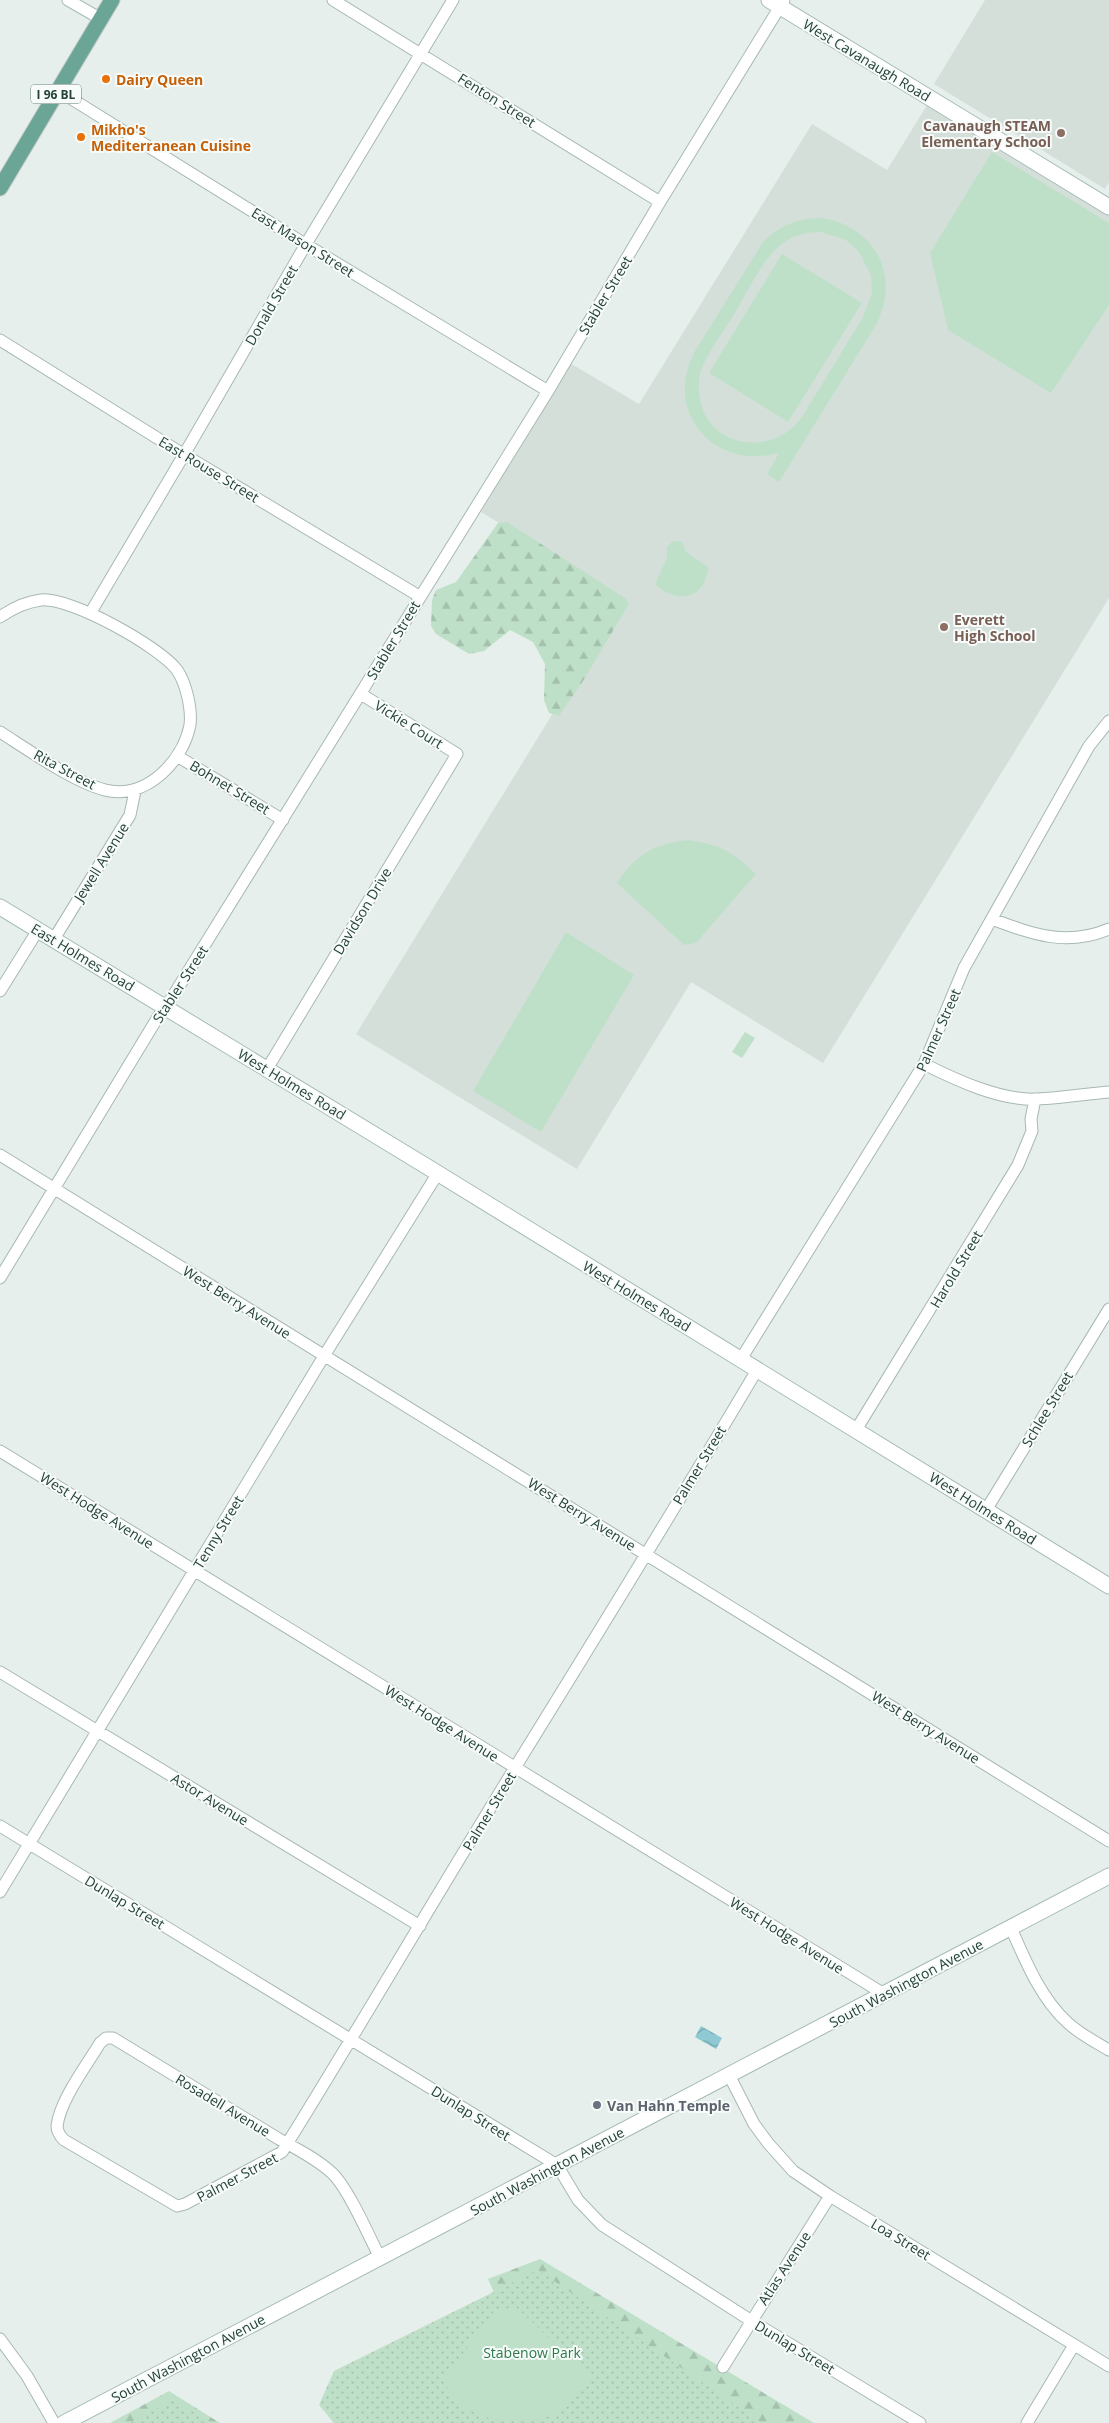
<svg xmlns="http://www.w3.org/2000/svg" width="1109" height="2423" viewBox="0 0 1109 2423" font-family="'Open Sans',sans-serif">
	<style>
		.built { fill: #d4dfda }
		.forest { fill: url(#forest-firs) }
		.park { fill: url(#park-dots) }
		.garden { fill: #bfe0c8; fill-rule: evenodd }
		.water { fill: url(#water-waves) }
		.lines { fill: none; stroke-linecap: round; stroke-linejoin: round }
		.street-casing { stroke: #a8b8b2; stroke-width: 13 }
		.secondary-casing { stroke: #a4bbb3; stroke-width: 17 }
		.primary-casing { stroke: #c2cac8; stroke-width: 17 }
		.street { stroke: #fff; stroke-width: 11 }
		.secondary { stroke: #fff; stroke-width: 15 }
		.primary { stroke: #6aa596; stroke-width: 15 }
		.food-dot { fill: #e8710a; stroke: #f7fbf9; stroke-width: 2 }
		.education-dot { fill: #8d6e63; stroke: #f7fbf9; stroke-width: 2 }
		.worship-dot { fill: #6b7280; stroke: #f7fbf9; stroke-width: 2 }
		.labels { text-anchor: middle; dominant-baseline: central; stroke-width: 4; stroke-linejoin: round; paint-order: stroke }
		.shield { fill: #f7fbf9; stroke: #637a73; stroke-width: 1 }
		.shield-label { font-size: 12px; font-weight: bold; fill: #24423a }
		.street-label { font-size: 14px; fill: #24423a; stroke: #f7fbf9 }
		.food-label { font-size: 14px; font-weight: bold; fill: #c56008; stroke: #f7fbf9; text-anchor: start }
		.education-label { font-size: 14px; font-weight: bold; fill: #785e54; stroke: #f7fbf9; text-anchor: end }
		.worship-label { font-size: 14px; font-weight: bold; fill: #5b616d; stroke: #f7fbf9; text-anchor: start }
		.park-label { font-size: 14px; fill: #2d7a4b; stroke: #f7fbf9 }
	</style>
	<defs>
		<pattern id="forest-firs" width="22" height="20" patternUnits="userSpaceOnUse" patternTransform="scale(1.25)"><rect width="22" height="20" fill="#bfe0c8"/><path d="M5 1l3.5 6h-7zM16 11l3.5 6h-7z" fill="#a4c1ad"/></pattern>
		<pattern id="park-dots" width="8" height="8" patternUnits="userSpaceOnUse" patternTransform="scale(1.25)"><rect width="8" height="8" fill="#bfe0c8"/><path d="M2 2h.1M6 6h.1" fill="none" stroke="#a4c1ad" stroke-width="1.8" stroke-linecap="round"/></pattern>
		<pattern id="water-waves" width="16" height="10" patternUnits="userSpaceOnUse" patternTransform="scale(1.25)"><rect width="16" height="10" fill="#8ec9d4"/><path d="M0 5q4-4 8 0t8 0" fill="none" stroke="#74a5ad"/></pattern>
	</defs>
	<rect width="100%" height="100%" fill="#e6efeb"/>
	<path class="built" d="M 985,0 L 1109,0 L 1109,182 L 1105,189 L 934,84 Z
		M 929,102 L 1109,212 L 1109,598 L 823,1063 L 691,982 L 577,1169 L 356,1034 L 623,599 L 481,512 L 546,405 L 568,362 L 639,404 L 812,124 L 887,170 Z"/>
	<path class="forest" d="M 507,522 L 625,598 L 629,604 L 583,681 L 559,716 L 549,713 L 544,700 L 545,664 L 533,642 L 510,630 L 484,651 L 469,654 L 436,634 L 431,626 L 432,600 L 436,590 L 456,582 L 498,523 Z
		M 540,2259 L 814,2423 L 642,2423 L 497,2299 L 488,2279 Z
		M 169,2391 L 220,2423 L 110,2423 Z"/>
	<path class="park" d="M 538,2270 L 762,2423 L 334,2423 L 319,2405 L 334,2371 Z
		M 173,2400 L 211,2423 L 129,2423 Z"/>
	<path class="garden" d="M 992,152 L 1109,223 L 1109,305 L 1051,393 L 948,330 L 930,253 Z
		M 822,218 C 876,227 901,276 876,325 L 779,482 L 767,474 L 779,453 C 714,471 662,412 695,351 L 763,242 C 780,225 798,218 822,218 ZM 821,232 L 846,240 L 859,252 L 871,275 L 872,293 L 863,317 L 802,417 C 771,460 702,447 699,391 C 698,382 700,373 703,365 C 711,348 723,332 733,316 C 746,295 762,259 782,244 C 793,235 806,232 821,232 Z
		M 782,254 L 862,303 L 788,422 L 709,373 Z
		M 679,541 L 683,543 L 686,552 L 708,567 C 706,600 676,604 655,584 L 667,558 L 667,547 L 672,542 Z
		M 688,840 C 721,845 732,851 756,874 L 696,943 L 684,945 L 617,883 C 636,854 654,844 688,840 Z
		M 566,932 L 634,975 L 541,1132 L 473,1091 Z
		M 745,1032 L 755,1038 L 742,1058 L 732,1052 Z
		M 516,2307 L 591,2378 L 567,2407 L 538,2421 L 491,2419 L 461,2407 L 448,2390 L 444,2379 L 495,2310 Z"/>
	<path class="water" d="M 701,2026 L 722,2038 L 716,2049 L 695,2037 Z"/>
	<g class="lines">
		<defs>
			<path id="street" d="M 68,0 L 101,19
				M 333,0 L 660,202
				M 59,91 L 300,241 L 548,391
				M 0,340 L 178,451 L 419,596
				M 91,612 L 185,453 L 306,244 L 453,0
				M 0,617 C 13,608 25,602 41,600 C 71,597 160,647 177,670 C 186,683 192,709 190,725 C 183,761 148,797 110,791 C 79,786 27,749 0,732
				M 177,756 L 283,820
				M 992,919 C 1032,934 1066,947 1109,929
				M 54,939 L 130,815 L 135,791
				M 0,991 L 38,930
				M 924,1064 C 956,1080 1001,1101 1037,1099 C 1061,1098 1085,1094 1109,1092
				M 267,1069 L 457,754 L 361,694
				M 0,1155 L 1109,1841
				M 0,1278 L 158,1017 L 173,996 L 548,391 L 660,202 L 784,0
				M 741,1359 L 924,1064 L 964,968 L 1089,746 L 1109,721
				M 856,1430 L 1018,1165 L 1032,1131 L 1031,1119 L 1035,1099
				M 0,1451 L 884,1994
				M 986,1510 L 1109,1309
				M 0,1672 L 420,1926
				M 0,1826 L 557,2165 L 578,2200 L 602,2225 L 750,2320 L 920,2423
				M 0,1892 L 324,1356 L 438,1173
				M 1011,1928 C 1025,1960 1041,1999 1068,2023 C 1080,2034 1095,2042 1109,2050
				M 729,2075 L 754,2124 L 768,2143 L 793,2171 L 830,2196 L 1109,2366
				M 380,2258 C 369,2236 348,2188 332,2173 C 317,2159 297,2149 279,2139 L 113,2038 L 106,2038 L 100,2043 C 87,2065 60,2100 57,2126 C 57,2132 60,2136 64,2140 L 177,2206 L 185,2204 L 282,2152 L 287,2144 C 365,2018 439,1891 516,1766 C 597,1635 678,1503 757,1370
				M 0,2339 L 27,2376 L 54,2423
				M 723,2367 L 830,2196
				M 1027,2423 L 1074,2345"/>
			<path id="secondary" d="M 769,0 L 1109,207
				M 0,907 L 426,1166 L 1109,1586
				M 64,2423 L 1109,1876"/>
			<path id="primary" d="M 0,188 L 112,0"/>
		</defs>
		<use href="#street" class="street-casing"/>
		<use href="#secondary" class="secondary-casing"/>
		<use href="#primary" class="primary-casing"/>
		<use href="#street" class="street"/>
		<use href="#secondary" class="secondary"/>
		<use href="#primary" class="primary"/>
	</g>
	<g class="food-dot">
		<circle cx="106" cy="79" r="5"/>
		<circle cx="81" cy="137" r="5"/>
	</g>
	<g class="education-dot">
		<circle cx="1061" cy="133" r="5"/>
		<circle cx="944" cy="627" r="5"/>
	</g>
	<circle class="worship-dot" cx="597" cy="2105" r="5"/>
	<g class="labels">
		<rect class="shield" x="31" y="84.5" width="50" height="19" rx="4"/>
		<g class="shield-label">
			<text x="56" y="94">I 96 BL</text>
		</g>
		<g class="street-label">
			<text transform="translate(867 60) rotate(31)">West Cavanaugh Road</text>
			<text transform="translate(497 100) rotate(32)">Fenton Street</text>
			<text transform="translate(303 242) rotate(32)">East Mason Street</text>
			<text transform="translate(605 295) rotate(-59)">Stabler Street</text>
			<text transform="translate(271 305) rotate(-60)">Donald Street</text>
			<text transform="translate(209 469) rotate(31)">East Rouse Street</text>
			<text transform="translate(393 640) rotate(-59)">Stabler Street</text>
			<text transform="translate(409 724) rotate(32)">Vickie Court</text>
			<text transform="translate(65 769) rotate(28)">Rita Street</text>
			<text transform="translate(230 787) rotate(31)">Bohnet Street</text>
			<text transform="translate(101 862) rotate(-58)">Jewell Avenue</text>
			<text transform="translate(362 911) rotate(-59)">Davidson Drive</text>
			<text transform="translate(83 957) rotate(31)">East Holmes Road</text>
			<text transform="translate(180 984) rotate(-57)">Stabler Street</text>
			<text transform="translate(938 1030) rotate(-66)">Palmer Street</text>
			<text transform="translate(292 1084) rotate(31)">West Holmes Road</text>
			<text transform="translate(956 1269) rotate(-59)">Harold Street</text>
			<text transform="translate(637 1296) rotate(31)">West Holmes Road</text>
			<text transform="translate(237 1302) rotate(32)">West Berry Avenue</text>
			<text transform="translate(1047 1409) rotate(-59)">Schlee Street</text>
			<text transform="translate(699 1465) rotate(-59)">Palmer Street</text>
			<text transform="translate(983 1508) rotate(32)">West Holmes Road</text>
			<text transform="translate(97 1510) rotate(32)">West Hodge Avenue</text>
			<text transform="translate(582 1514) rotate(32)">West Berry Avenue</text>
			<text transform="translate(218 1532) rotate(-59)">Tenny Street</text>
			<text transform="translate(442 1723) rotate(32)">West Hodge Avenue</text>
			<text transform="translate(926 1727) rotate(32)">West Berry Avenue</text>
			<text transform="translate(210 1799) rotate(31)">Astor Avenue</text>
			<text transform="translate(489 1811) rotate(-59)">Palmer Street</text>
			<text transform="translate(125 1902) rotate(31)">Dunlap Street</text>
			<text transform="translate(787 1935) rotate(32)">West Hodge Avenue</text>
			<text transform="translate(906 1983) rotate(-28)">South Washington Avenue</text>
			<text transform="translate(223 2105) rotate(31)">Rosadell Avenue</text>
			<text transform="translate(471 2113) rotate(32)">Dunlap Street</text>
			<text transform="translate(547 2171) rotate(-28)">South Washington Avenue</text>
			<text transform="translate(237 2177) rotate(-28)">Palmer Street</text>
			<text transform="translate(901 2239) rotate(31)">Loa Street</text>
			<text transform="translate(784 2268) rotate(-57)">Atlas Avenue</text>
			<text transform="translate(795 2347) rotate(31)">Dunlap Street</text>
			<text transform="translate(188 2358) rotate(-28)">South Washington Avenue</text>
		</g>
		<g class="food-label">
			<text x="116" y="79">Dairy Queen</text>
			<text x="91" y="129">Mikho's<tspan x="91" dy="16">Mediterranean Cuisine</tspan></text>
		</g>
		<g class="education-label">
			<text x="1051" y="125">Cavanaugh STEAM<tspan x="1051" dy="16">Elementary School</tspan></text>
			<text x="954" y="619" text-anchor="start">Everett<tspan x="954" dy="16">High School</tspan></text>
		</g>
		<g class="worship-label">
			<text x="607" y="2105">Van Hahn Temple</text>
		</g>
		<g class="park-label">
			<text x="532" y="2352">Stabenow Park</text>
		</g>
	</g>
</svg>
